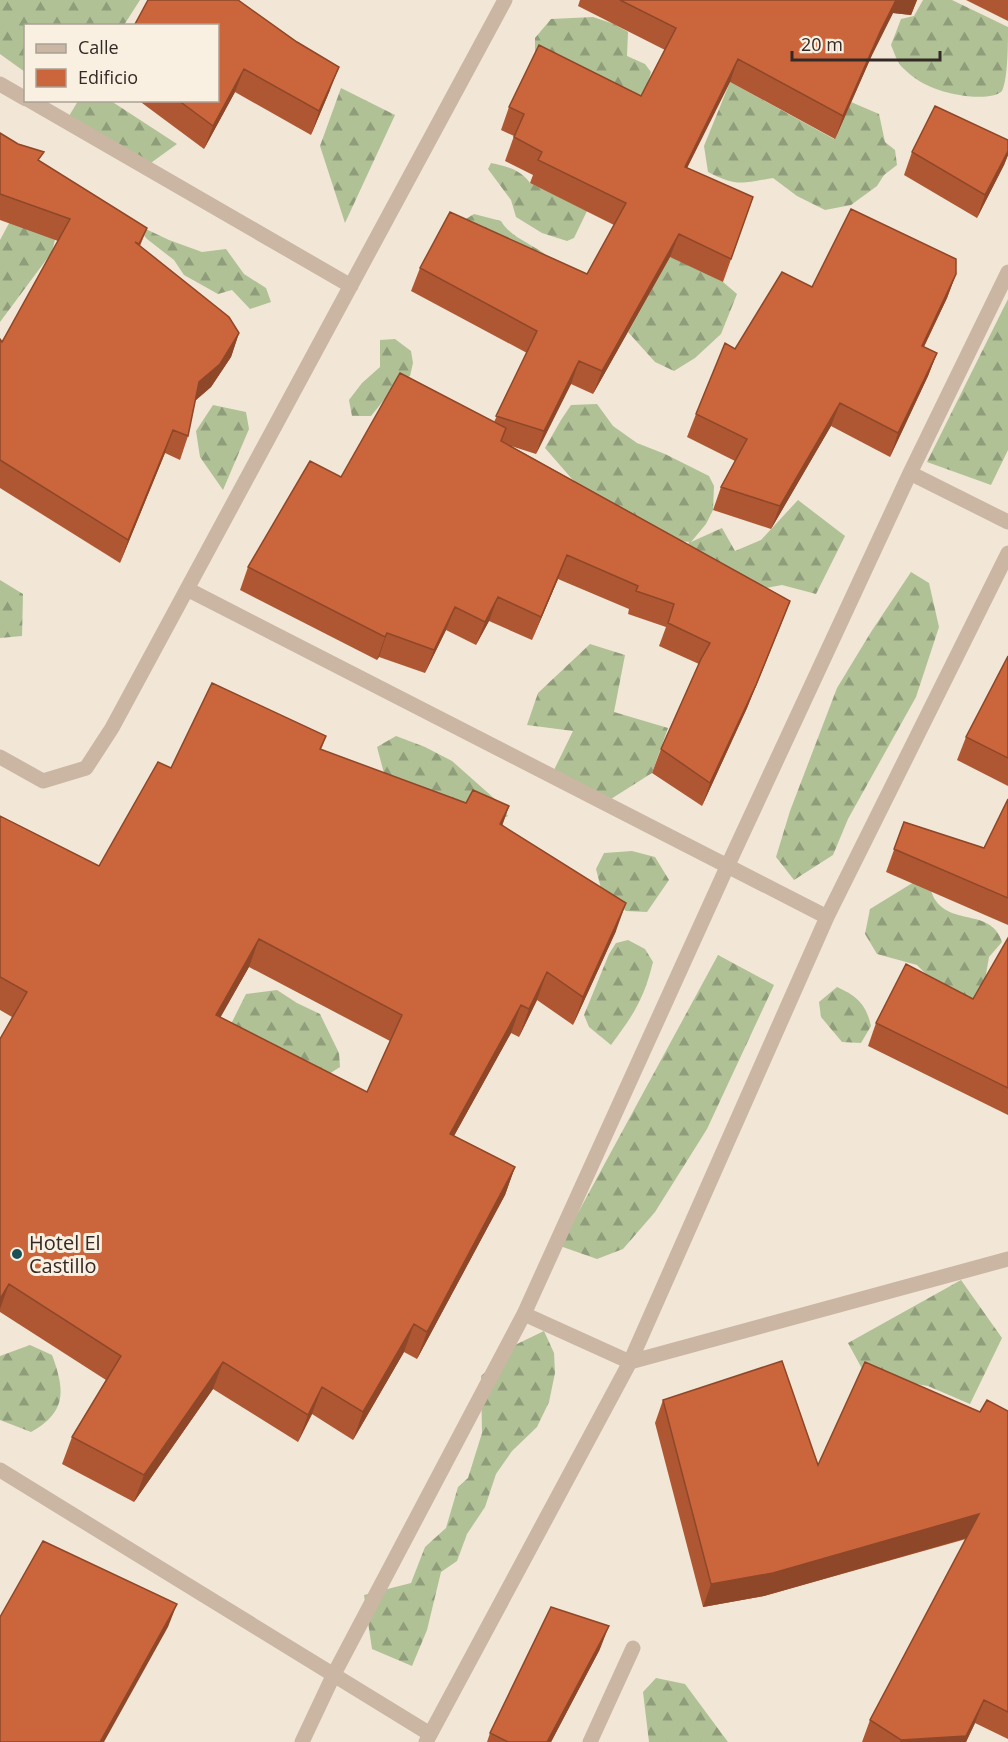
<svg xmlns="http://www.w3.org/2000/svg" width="1008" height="1742" viewBox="0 0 1008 1742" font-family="'Open Sans',sans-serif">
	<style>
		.forest { fill: url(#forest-firs) }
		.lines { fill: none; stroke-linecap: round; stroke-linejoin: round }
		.service { stroke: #cab6a2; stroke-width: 15 }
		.minor { stroke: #cab6a2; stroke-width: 15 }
		.wall { fill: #af5733; fill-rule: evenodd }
		.shaded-wall { fill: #8e4729 }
		.building { fill: #cb653b; stroke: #8e4729; stroke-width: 1.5; fill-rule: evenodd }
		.poi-dot { fill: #194f57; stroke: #f9f0e2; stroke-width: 2 }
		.labels { text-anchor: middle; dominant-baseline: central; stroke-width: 6; stroke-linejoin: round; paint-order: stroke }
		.poi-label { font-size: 20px; fill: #342a25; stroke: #f9f0e2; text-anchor: start }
	</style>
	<defs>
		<pattern id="forest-firs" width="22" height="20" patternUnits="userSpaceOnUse" patternTransform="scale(1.5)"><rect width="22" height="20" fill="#b0c196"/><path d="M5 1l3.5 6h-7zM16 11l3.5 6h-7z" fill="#909d7a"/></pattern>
	</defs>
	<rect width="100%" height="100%" fill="#f2e6d6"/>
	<path class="forest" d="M 0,0 L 140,0 L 124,25 L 26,26 L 25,72 L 0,54 Z
		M 923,0 L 952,0 L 1008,27 C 1008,43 1008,79 1002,91 C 991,102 952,95 939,90 C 926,86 913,78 904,69 C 897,63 894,52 891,45 L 901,19 L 914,16 Z
		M 593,17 L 614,24 L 628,32 L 627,56 L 645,64 L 651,72 L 644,97 L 630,111 L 535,58 L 535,38 L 551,19 Z
		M 730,82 L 834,139 L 851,102 L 879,114 L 885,142 L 895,150 L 897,165 L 884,175 L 877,186 L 851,205 L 825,210 L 797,196 L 773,178 C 742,183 737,187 708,172 L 704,146 Z
		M 341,88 L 395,115 L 345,223 L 320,146 Z
		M 78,101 L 111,101 L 177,144 L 148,165 L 69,116 Z
		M 491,163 C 506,166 521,170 530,183 L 587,211 L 574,238 L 567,241 L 542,233 L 516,217 L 511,200 L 488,169 Z
		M 15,212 L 61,215 L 52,252 L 0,322 L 0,240 Z
		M 474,214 L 501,221 C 511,238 533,244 549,257 L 550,269 L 461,222 Z
		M 133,223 L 169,240 L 202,252 L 226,249 L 244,274 L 266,288 L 271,302 L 250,309 L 232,290 L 218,294 L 184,275 L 174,260 L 147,239 Z
		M 671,255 L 723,282 L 737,294 L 721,334 L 695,358 L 674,371 L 655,362 L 628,332 Z
		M 1008,299 L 1008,450 L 991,485 L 927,462 Z
		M 395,339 L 411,351 L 413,363 L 410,376 L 397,384 L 371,416 L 352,416 L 349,400 L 362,383 L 380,367 L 380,340 Z
		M 597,404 L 613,426 L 637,443 L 665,454 L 709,476 L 714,486 L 713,510 L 706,524 L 691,542 L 722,528 L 735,551 L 761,540 L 798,500 L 845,536 L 816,594 L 782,585 L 727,595 L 680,568 L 689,542 L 622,536 L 583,488 L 572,479 L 545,448 L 561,420 L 571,405 Z
		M 213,405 L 246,412 L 249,429 L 223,490 L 200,457 L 196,431 Z
		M 911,572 L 929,583 L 939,627 L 916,697 L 848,819 L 833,855 L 794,880 L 776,857 L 790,811 L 837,688 L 871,632 Z
		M 0,580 L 23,594 L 22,636 L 0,638 Z
		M 590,644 L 625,655 L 614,712 L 668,728 L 652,773 L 603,804 L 554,770 L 573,731 L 527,725 L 538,693 Z
		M 396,736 L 425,747 L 452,761 L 496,800 L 508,816 L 491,824 L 396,818 L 377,747 Z
		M 632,851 L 655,857 L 669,880 L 647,912 L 626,911 L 602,892 L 596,869 L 604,853 Z
		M 919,879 L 929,883 C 931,889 932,896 936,901 C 953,925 992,909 1002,942 L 989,957 L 984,986 L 1008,1031 L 929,977 L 917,965 L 877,954 L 865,934 L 870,909 Z
		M 628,940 L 645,949 L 653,962 C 644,999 634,1014 611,1045 L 589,1027 L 584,1015 L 609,954 L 616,943 Z
		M 718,955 L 774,985 L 707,1129 L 655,1212 L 623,1249 L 597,1259 L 560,1246 Z
		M 837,987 C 857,996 866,1004 871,1026 L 861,1043 L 842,1042 L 821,1017 L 819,1002 Z
		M 277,990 L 297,1003 L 320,1014 L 339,1053 L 340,1067 L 321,1079 L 230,1026 L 246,994 Z
		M 961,1280 L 1002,1338 L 970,1404 L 928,1386 L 866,1376 L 848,1343 Z
		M 544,1331 L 554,1353 L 555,1373 L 549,1402 L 537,1427 L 512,1451 L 496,1474 L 485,1507 L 467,1534 L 457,1561 L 441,1572 L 427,1630 L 412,1666 L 372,1649 L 364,1595 L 411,1583 L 425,1547 L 446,1528 L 458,1487 L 468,1478 L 482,1433 L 481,1376 L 517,1344 Z
		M 30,1345 L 52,1355 C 65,1390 67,1412 31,1432 L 0,1420 L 0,1356 Z
		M 656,1678 L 685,1684 L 728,1742 L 649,1742 L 643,1692 Z"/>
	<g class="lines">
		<path class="service" d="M 590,1742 L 633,1648"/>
		<path class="minor" d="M 0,84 L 26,99
			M 29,100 L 351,286
			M 910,473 L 1008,522
			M 187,589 L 827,917
			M 0,757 L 43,781 L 86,768 L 112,728 L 505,0
			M 524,1314 L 630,1362 L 1008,1259
			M 0,1470 L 430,1734
			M 302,1742 L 334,1674 L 524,1314 L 727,867 L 910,473 L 1008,272
			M 426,1742 L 630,1362 L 827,917 L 1008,553"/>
	</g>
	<path class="wall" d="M 148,0 L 330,90 L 311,135 L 235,92 L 204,149 L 138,100 L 218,100 Z
		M 580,0 L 917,0 L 911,15 L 893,13 L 872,55 L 835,139 L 730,82 L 687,168 L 753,197 L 723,282 L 670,257 L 593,394 L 571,384 L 536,454 L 511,446 L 790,601 L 781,624 L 747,708 L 702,806 L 652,773 L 661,749 L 699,664 L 659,646 L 666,627 L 628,614 L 629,609 L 558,579 L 532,640 L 489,621 L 476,645 L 446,630 L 425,673 L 379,657 L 377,660 L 240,590 L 248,567 L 341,477 L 494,422 L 527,353 L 411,291 L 420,268 L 587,274 L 614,225 L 530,183 L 533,175 L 505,161 L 514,136 L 501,130 L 509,107 L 641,96 L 665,50 L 578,6 Z
		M 966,0 L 1008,0 L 1008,21 Z
		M 0,133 L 40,162 L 147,228 L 140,246 L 239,333 L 231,357 L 211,387 L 195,401 L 188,436 L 180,460 L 165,453 L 120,563 L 0,488 L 0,339 L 2,342 L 58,241 L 0,220 Z
		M 1008,140 L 1008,155 L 1004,165 L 977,218 L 904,175 L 912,152 Z
		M 956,274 L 947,298 L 924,347 L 937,353 L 928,376 L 890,457 L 831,426 L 771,529 L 713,510 L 721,487 L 735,461 L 687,437 L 696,414 L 735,349 L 812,287 Z
		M 1008,656 L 1008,786 L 957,760 L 966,737 Z
		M 326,736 L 321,750 L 466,803 L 509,806 L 502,826 L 616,931 L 573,1025 L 537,1000 L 519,1037 L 511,1033 L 454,1136 L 515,1167 L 505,1195 L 417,1359 L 404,1352 L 353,1440 L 312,1414 L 298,1442 L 213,1389 L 134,1502 L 62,1464 L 72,1437 L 106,1380 L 0,1312 L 0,1039 L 12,1017 L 0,1010 L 0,816 L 99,866 L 171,768 ZM 249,967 L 390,1041 L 367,1092 L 220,1017 Z
		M 1008,799 L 1008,925 L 886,872 L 904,822 L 984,848 Z
		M 1008,938 L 1008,1115 L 868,1046 L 876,1023 L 973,999 Z
		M 663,1400 L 818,1465 L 980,1412 L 1008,1411 L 1008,1739 L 975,1723 L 966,1742 L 862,1742 L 870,1720 L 966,1539 L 764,1596 L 703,1607 L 655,1423 Z
		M 600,1649 L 551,1742 L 487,1742 L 490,1733 Z"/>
	<path class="shaded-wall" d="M 896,0 L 917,0 L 911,15 L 893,13 L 872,55 L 835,139 L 843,116 L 880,32 Z
		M 738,59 L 730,82 L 676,190 L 685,167 Z
		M 339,67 L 330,90 L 311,135 L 319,111 Z
		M 244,69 L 235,92 L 204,149 L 213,126 Z
		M 1008,151 L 1008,155 L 1004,165 L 977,218 L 985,195 Z
		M 679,234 L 670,257 L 593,394 L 602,371 Z
		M 956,274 L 947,298 L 913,369 L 922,346 Z
		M 239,333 L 231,357 L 211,387 L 190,405 L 199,382 Z
		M 937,353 L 928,376 L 890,457 L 898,433 Z
		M 579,361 L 571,384 L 536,454 L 544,431 Z
		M 840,403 L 831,426 L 771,529 L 780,506 Z
		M 173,430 L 165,453 L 120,563 L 128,540 Z
		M 567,555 L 558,579 L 532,640 L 541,617 Z
		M 498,597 L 489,621 L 476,645 L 485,622 Z
		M 790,601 L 781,624 L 747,708 L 702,806 L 710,783 Z
		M 455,607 L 446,630 L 425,673 L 434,650 Z
		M 387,633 L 379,657 L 377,660 L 385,637 Z
		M 509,806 L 499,834 L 500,824 Z
		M 626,903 L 616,931 L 573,1025 L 583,997 Z
		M 259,939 L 249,967 L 206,1043 L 216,1015 Z
		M 547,972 L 537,1000 L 519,1037 L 529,1009 Z
		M 521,1005 L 511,1033 L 440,1161 L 450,1134 Z
		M 515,1167 L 505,1195 L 417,1359 L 427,1332 Z
		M 9,1284 L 0,1309 L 0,1299 Z
		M 414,1324 L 404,1352 L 353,1440 L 363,1412 Z
		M 223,1362 L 213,1389 L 134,1502 L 144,1475 Z
		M 322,1387 L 312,1414 L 298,1442 L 308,1415 Z
		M 979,1514 L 970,1537 L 764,1596 L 703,1607 L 711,1584 Z
		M 177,1604 L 168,1627 L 104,1742 L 100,1742 Z
		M 609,1626 L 600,1649 L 551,1742 L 547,1742 Z
		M 984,1700 L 975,1723 L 966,1742 L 900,1742 L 901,1740 Z"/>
	<path class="building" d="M 148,0 L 238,0 L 297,42 L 339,67 L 319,111 L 244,69 L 213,126 L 178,100 L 218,100 L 218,26 L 134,26 Z
		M 620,0 L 896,0 L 880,32 L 843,116 L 738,59 L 685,167 L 753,197 L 731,259 L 679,234 L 602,371 L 579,361 L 544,431 L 496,416 L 537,331 L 420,268 L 450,212 L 587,274 L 626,203 L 538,160 L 542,152 L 514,137 L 524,114 L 509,107 L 539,45 L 641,96 L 676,28 Z
		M 935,106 L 1008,140 L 1008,151 L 985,195 L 912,152 Z
		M 0,133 L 18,144 L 44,152 L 38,160 L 147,228 L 139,244 L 135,242 L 229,317 L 239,333 L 220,364 L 199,382 L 188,436 L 173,430 L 128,540 L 0,460 L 0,339 L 2,342 L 70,219 L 0,194 Z
		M 851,209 L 956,259 L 956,274 L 922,346 L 937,353 L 898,433 L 840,403 L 780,506 L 721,487 L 747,439 L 696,414 L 725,343 L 735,349 L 782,272 L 812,287 Z
		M 400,373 L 506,428 L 501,441 L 790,601 L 756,685 L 710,783 L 661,749 L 701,659 L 710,643 L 668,623 L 674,604 L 636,591 L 638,586 L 567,555 L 541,617 L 498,597 L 485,622 L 455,607 L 434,650 L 387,633 L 385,637 L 248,567 L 310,461 L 341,477 Z
		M 1008,656 L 1008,758 L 966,737 Z
		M 212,683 L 326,736 L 320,749 L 466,803 L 473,790 L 509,806 L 500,824 L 626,903 L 583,997 L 547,972 L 529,1009 L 521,1005 L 450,1134 L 515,1167 L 427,1332 L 414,1324 L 363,1412 L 322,1387 L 308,1415 L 223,1362 L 144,1475 L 72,1437 L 121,1356 L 9,1284 L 0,1299 L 0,1039 L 27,992 L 0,977 L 0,816 L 99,866 L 158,762 L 171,768 ZM 259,939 L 402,1015 L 367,1092 L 216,1015 Z
		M 1008,799 L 1008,898 L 894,849 L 904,822 L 984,848 Z
		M 1008,938 L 1008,1088 L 876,1023 L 906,964 L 973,999 Z
		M 782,1361 L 818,1465 L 865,1362 L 980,1412 L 987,1400 L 1008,1411 L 1008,1712 L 984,1700 L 966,1736 L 901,1740 L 870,1720 L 979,1514 L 773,1573 L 711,1584 L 663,1400 Z
		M 43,1541 L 177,1604 L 100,1742 L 0,1742 L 0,1617 Z
		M 551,1607 L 609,1626 L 547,1742 L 508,1742 L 490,1733 Z"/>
	<circle class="poi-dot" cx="17" cy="1254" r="6"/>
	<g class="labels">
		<g class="poi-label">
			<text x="29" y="1242">Hotel El<tspan x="29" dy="23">Castillo</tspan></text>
		</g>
	</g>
	<rect x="24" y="24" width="195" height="78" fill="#f9f0e2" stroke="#aaa196" stroke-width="1.5"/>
	<rect x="36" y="44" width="30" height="9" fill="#cab6a2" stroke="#aaa196" stroke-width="1.5"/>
	<text x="78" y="54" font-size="18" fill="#342a25">Calle</text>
	<rect x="36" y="69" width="30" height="18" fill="#cb653b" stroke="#aaa196" stroke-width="1.5"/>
	<text x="78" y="84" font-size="18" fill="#342a25">Edificio</text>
	<path d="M792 51v9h148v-9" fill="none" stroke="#342a25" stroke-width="3"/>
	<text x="801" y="51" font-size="18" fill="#342a25" stroke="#f9f0e2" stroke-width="4.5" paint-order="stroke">20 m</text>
</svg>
